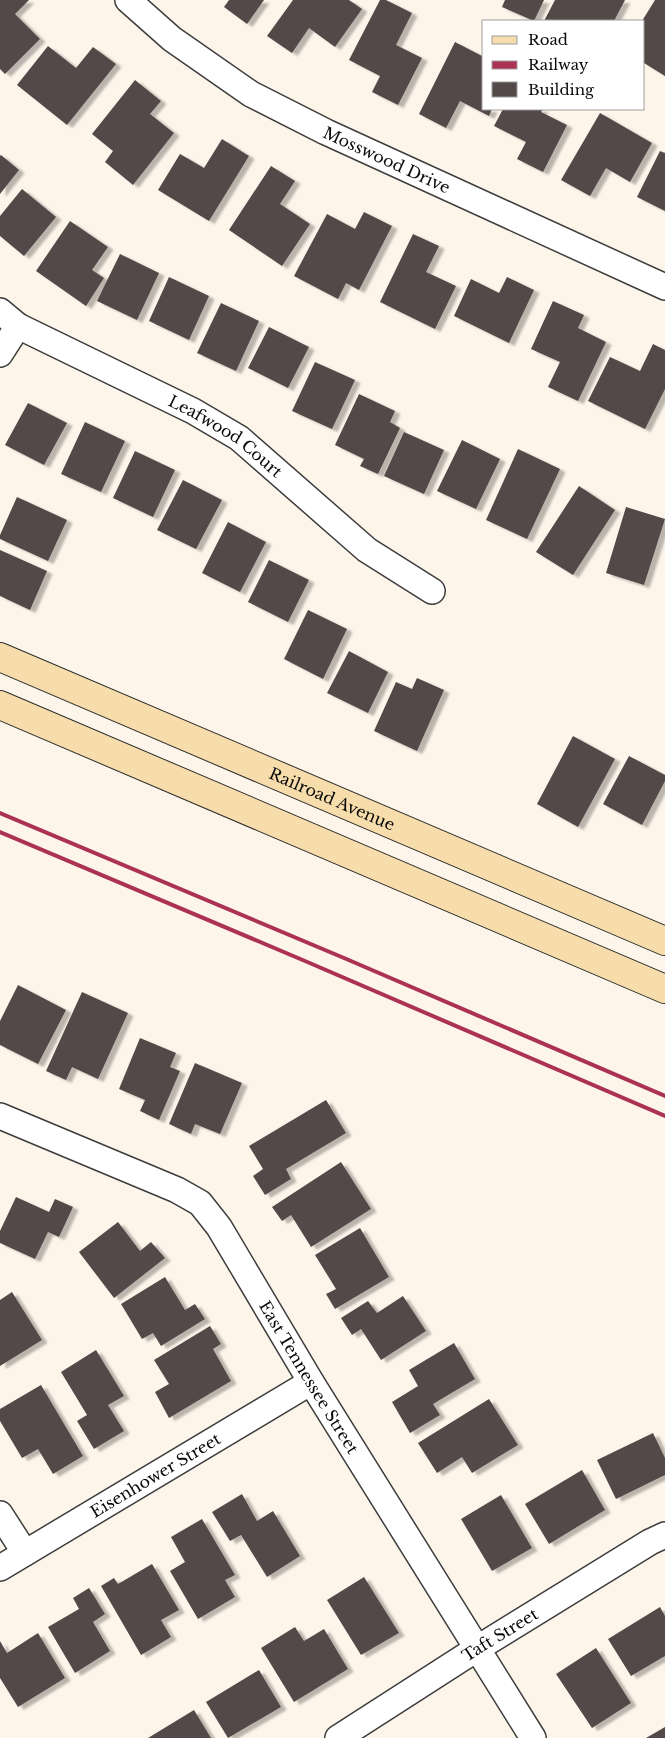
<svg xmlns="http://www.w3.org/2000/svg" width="665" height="1738" viewBox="0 0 665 1738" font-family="'Libre Baskerville',serif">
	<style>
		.building { fill: #524948; filter: url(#shadow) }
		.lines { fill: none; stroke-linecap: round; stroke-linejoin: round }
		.street-casing { stroke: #3d3d3d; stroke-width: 28 }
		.secondary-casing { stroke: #2c2c2c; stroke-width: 30 }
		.street { stroke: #fff; stroke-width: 25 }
		.secondary { stroke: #f6ddab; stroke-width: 28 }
		.rail { stroke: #ab3253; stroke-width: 4 }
		.labels { text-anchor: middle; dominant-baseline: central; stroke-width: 5; stroke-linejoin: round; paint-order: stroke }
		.street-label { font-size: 16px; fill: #0a0a0a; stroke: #fff }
	</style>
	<defs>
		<filter id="shadow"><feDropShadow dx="5.5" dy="3" stdDeviation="1" flood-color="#0004"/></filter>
	</defs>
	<rect width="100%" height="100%" fill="#fdf5ea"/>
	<path class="building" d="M 0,0 L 29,0 L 15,14 L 40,39 L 5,74 L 0,69 Z
		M 229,0 L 264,0 L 247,24 L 224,7 Z
		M 293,0 L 349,0 L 362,9 L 335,47 L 309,28 L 292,53 L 267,36 Z
		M 380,0 L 386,0 L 412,13 L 396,45 L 422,58 L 398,105 L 372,92 L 380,76 L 349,60 Z
		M 505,0 L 544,0 L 534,21 L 502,7 Z
		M 555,0 L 625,0 L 614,21 L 544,21 Z
		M 655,0 L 665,0 L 665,76 L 644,63 L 644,21 L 642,21 Z
		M 455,42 L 484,57 L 484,109 L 492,109 L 489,116 L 460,101 L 446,128 L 419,114 Z
		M 48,46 L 76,68 L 93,47 L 116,64 L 67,125 L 17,85 Z
		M 135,80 L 161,101 L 150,114 L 174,133 L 133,185 L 105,162 L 113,151 L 92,134 Z
		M 503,109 L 543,109 L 541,112 L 567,125 L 543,172 L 517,159 L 526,142 L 494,126 Z
		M 600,113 L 652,143 L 630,182 L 606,168 L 590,196 L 561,180 Z
		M 222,139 L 249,156 L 209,221 L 158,190 L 180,154 L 204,168 Z
		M 660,151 L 665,153 L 665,211 L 637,197 Z
		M 1,155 L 19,170 L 0,194 L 0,156 Z
		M 271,166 L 295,181 L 280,204 L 310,224 L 282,266 L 229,230 Z
		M 22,189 L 56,217 L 24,256 L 0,236 L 0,216 Z
		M 364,212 L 392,226 L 359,290 L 346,283 L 338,299 L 294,276 L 327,214 L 355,229 Z
		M 70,221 L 108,247 L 92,270 L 104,278 L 86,306 L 36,271 Z
		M 413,234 L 439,246 L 426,272 L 456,286 L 435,329 L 380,302 Z
		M 120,254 L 159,273 L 137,320 L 97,301 Z
		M 169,277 L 209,296 L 189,340 L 149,321 Z
		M 507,277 L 534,290 L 509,343 L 454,316 L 471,279 L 499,293 Z
		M 553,301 L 584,315 L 578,328 L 606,342 L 578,401 L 548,387 L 560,362 L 531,349 Z
		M 221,303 L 259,321 L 236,371 L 197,353 Z
		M 269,327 L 309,347 L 288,388 L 248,368 Z
		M 653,344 L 665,350 L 665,389 L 645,429 L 588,401 L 610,357 L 640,371 Z
		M 315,362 L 355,380 L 332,429 L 292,411 Z
		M 359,394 L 395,411 L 390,422 L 400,428 L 378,474 L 360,466 L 364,459 L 335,445 Z
		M 28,403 L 67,423 L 44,465 L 5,445 Z
		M 85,422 L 125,441 L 101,492 L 61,474 Z
		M 404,432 L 444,450 L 424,494 L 384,476 Z
		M 462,440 L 500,459 L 476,509 L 437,491 Z
		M 518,449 L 560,469 L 527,539 L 486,520 Z
		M 135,451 L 175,470 L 153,517 L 113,498 Z
		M 183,480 L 222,500 L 196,549 L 157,530 Z
		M 579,486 L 615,510 L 573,575 L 536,552 Z
		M 17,497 L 67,520 L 48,561 L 0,539 L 0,535 Z
		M 626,507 L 665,519 L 644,585 L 606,573 Z
		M 228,522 L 266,542 L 240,592 L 202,573 Z
		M 0,550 L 47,571 L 30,610 L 0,596 Z
		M 269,560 L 309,580 L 288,622 L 248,602 Z
		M 308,610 L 347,629 L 323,679 L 284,659 Z
		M 349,651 L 388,672 L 368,713 L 327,693 Z
		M 417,678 L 444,690 L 417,751 L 374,731 L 396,682 L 412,689 Z
		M 573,736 L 615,759 L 578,827 L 537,804 Z
		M 629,756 L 665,775 L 665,781 L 642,825 L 603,804 Z
		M 18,985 L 66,1010 L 38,1064 L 0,1045 L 0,1021 Z
		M 82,992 L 128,1013 L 98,1079 L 72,1067 L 66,1080 L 46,1071 Z
		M 140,1038 L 176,1053 L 170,1067 L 180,1071 L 159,1120 L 140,1111 L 145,1100 L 119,1089 Z
		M 195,1063 L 242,1083 L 220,1134 L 195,1124 L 191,1134 L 169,1124 Z
		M 326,1100 L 346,1133 L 286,1169 L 291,1179 L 265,1195 L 253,1176 L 263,1169 L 249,1146 Z
		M 341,1162 L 371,1209 L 311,1247 L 291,1215 L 282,1221 L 272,1207 Z
		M 16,1197 L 49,1212 L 55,1199 L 73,1207 L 59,1237 L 48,1232 L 35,1259 L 0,1243 L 0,1231 Z
		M 118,1222 L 140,1251 L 151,1242 L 165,1258 L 114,1298 L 79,1252 Z
		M 360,1228 L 389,1277 L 335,1309 L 326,1294 L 336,1289 L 315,1255 Z
		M 165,1277 L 185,1310 L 195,1304 L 205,1319 L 161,1346 L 153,1333 L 142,1339 L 121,1304 Z
		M 12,1292 L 42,1340 L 0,1366 L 0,1300 Z
		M 403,1296 L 426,1331 L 381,1360 L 361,1329 L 352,1335 L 341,1318 L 368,1301 L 377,1313 Z
		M 210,1326 L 221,1344 L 213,1349 L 231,1381 L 169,1418 L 155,1392 L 169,1384 L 154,1360 Z
		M 454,1343 L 475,1379 L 433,1404 L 440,1415 L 410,1433 L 392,1402 L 418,1386 L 409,1370 Z
		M 96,1350 L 124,1396 L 108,1405 L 124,1431 L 94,1449 L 77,1421 L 87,1415 L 61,1372 Z
		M 41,1385 L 83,1456 L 53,1474 L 38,1449 L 22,1458 L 0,1421 L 0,1409 Z
		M 489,1399 L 518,1445 L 472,1473 L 462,1457 L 437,1473 L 418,1443 Z
		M 653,1433 L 665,1458 L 665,1475 L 616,1499 L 597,1460 Z
		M 582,1470 L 605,1510 L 549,1544 L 525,1504 Z
		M 242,1494 L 257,1521 L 273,1511 L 300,1556 L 267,1577 L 241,1535 L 230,1541 L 212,1512 Z
		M 501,1495 L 532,1548 L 492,1571 L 461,1519 Z
		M 202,1519 L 235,1575 L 225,1580 L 235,1597 L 198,1619 L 170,1571 L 185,1562 L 171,1537 Z
		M 152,1564 L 179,1610 L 161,1620 L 171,1637 L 141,1655 L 101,1586 L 114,1578 L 118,1584 Z
		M 364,1577 L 399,1633 L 361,1655 L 327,1600 Z
		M 89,1588 L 105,1614 L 93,1622 L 110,1651 L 75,1673 L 48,1627 L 79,1609 L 73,1598 Z
		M 660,1607 L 665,1616 L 665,1656 L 631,1676 L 608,1639 Z
		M 295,1627 L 304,1641 L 324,1629 L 348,1669 L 294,1702 L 261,1648 Z
		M 38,1633 L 65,1678 L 18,1707 L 0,1678 L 0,1641 L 7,1653 Z
		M 596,1648 L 631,1703 L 592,1728 L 556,1674 Z
		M 259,1670 L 281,1707 L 228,1738 L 206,1702 Z
		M 194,1710 L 211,1738 L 148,1738 Z
		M 665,1727 L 665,1738 L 646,1738 Z"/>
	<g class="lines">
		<defs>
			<g id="street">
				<path id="s1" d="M 128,0 L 172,39 L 251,94 L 326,132 L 665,287"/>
				<path id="s2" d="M 0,311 L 18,326 L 193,411 L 239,438 L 367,550 L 432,591"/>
				<path d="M 0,354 L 18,326"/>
				<path id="s3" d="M 0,1116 L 177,1190 L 200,1203 L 219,1227 L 311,1382 L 533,1738"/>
				<path d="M 0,1514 L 25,1553"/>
				<path id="s4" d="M 0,1568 L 311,1382"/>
				<path id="s5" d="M 338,1738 L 478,1648 L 650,1542 L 665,1535"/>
			</g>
			<g id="secondary">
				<path id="s6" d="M 0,657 L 665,941"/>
				<path d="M 0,705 L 665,989"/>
			</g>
		</defs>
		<use href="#street" class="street-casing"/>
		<use href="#secondary" class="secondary-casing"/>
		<use href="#street" class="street"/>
		<use href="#secondary" class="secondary"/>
		<path class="rail" d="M 0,813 L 344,958 L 665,1096
			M 0,832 L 305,961 L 665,1116"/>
	</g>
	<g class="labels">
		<g class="street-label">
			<text stroke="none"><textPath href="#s1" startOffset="306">Mosswood Drive</textPath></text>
			<text stroke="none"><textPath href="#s2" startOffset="259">Leafwood Court</textPath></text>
			<text stroke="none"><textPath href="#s6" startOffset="361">Railroad Avenue</textPath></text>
			<text stroke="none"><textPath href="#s3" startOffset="424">East Tennessee Street</textPath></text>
			<text stroke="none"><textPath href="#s4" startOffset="181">Eisenhower Street</textPath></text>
			<text stroke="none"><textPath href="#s5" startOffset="192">Taft Street</textPath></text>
		</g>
	</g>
	<rect x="482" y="20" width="162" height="90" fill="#ffffff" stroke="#9d9d9d"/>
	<rect x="492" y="36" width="25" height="8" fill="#f6ddab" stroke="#9d9d9d"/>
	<text x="528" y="45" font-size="15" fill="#0a0a0a">Road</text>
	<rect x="492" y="61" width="25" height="8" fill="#ab3253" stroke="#9d9d9d"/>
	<text x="528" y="70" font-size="15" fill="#0a0a0a">Railway</text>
	<rect x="492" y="82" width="25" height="15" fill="#524948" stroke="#9d9d9d"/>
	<text x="528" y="95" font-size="15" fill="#0a0a0a">Building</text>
</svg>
